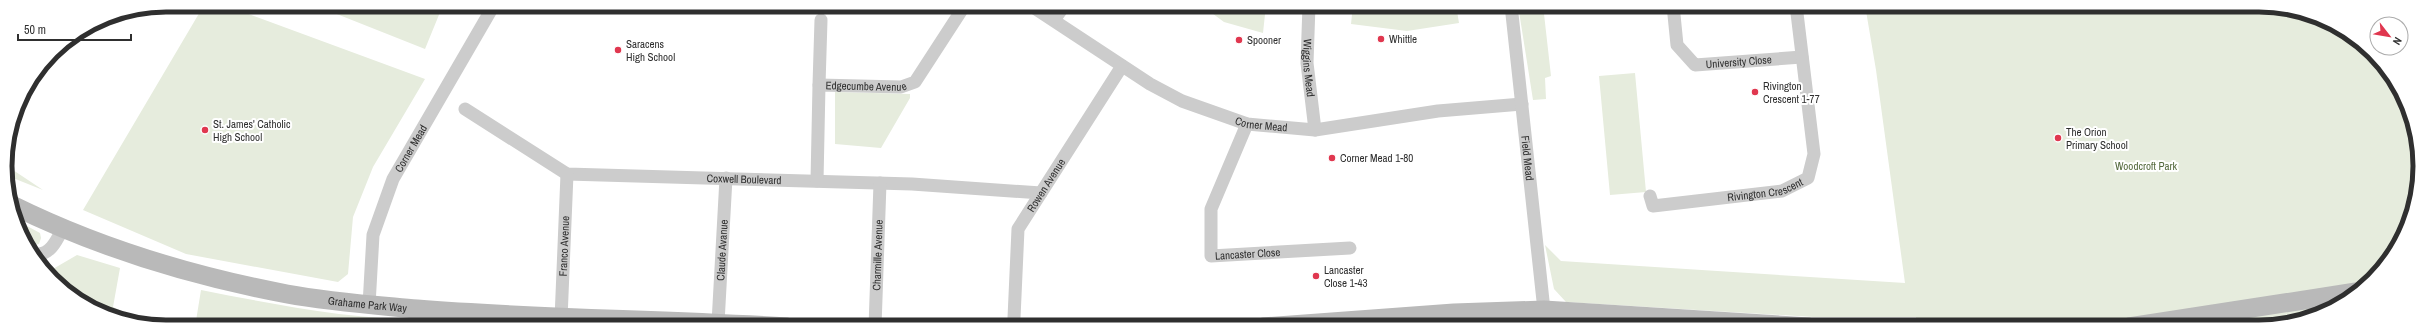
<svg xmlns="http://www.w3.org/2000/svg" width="2425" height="332" viewBox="0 0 2425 332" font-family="'Archivo Narrow',sans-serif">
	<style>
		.green { fill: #e6ecdd }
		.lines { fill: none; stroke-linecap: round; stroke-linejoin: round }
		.street { stroke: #ccc; stroke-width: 13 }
		.secondary { stroke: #b9b9b9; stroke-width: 19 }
		.poi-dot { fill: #e0374f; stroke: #fff; stroke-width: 1.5 }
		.labels { text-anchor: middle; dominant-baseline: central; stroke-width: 4; stroke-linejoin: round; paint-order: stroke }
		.poi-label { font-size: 11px; fill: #2f2f2f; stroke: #fff; text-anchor: start }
		.street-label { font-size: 11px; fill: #2f2f2f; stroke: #fff }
		.park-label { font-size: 11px; fill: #556a3e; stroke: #fff }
		.rim { fill: none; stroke: #2f2f2f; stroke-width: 5 }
	</style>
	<rect width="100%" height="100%" fill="#fff"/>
	<path class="green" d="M 204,5 L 224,5 L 425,79 L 373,167 L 353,217 L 348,274 L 338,282 L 186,254 L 83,210 Z
		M 314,5 L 443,5 L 425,49 Z
		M 1201,5 L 1266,5 L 1263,33 L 1224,22 Z
		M 1353,5 L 1456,5 L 1459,23 L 1407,31 L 1351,24 Z
		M 1518,5 L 1543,5 L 1551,76 L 1545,78 L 1546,99 L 1533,100 Z
		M 1865,5 L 2270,5 L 2330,22 L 2380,60 L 2412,114 L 2420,177 L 2408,228 L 2373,280 L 2330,310 L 2270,327 L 1917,327 L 1916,317 L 1813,317 L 1566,302 L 1554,289 L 1545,245 L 1561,261 L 1905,283 L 1876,70 Z
		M 1635,73 L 1646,192 L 1610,195 L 1599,76 Z
		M 835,92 L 910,94 L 910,98 L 881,148 L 835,144 Z
		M 7,166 L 43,190 L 8,176 Z
		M 14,219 L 40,233 L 41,238 L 39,244 L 30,246 Z
		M 77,255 L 120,268 L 113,307 L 143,321 L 143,323 L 95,310 L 46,273 Z
		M 201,290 C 247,299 292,308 339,314 C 371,318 403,318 435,327 L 195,327 Z"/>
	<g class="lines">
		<g class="street">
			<path id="s1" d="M 1030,5 L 1150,84 L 1182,101 L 1247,124 L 1315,130 L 1438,111 L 1522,104"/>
			<path id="s2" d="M 1309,5 L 1307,63 L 1315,130"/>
			<path id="s3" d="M 1511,5 L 1544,310"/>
			<path id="s4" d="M 1673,5 L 1677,45 L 1695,65 L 1802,57"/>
			<path d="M 1054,20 L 1065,5"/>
			<path d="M 819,85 L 821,20"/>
			<path id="s5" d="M 465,109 L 567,174 L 912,184 L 1041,193"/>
			<path id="s6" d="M 1247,124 L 1211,209 L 1211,256 L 1350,248"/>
			<path id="s7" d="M 817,181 L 819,85 L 901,87 L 915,82 L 965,5"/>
			<path id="s8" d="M 1650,196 L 1653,206 L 1782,191 L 1808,178 L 1814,154 L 1796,5"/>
			<path d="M 35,254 C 50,256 57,240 63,228"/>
			<path id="s9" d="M 369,305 L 373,235 L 393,179 L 494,5"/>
			<path id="s10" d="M 1014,318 L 1018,229 L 1122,66"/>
			<path id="s11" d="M 561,319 L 567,174"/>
			<path id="s12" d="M 718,323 L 726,178"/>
			<path id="s13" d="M 875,327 L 880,183"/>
		</g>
		<g class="secondary">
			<path id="s14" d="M 12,205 C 99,248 192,276 287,294 C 330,302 374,305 417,309 C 540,319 664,319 787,327"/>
			<path d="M 1263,327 L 1454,313 L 1544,310 L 1809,327"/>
			<path d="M 2129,327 L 2356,292"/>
		</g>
	</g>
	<g class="poi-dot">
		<circle cx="1381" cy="39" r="4"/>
		<circle cx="1239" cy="40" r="4"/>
		<circle cx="618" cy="50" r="4"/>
		<circle cx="1755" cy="92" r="4"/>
		<circle cx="205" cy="130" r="4"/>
		<circle cx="2058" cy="138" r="4"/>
		<circle cx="1332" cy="158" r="4"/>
		<circle cx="1316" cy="276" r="4"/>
	</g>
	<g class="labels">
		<g class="poi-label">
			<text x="1389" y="39">Whittle</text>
			<text x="1247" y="40">Spooner</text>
			<text x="626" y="44">Saracens<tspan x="626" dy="13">High School</tspan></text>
			<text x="1763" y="86">Rivington<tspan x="1763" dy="13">Crescent 1-77</tspan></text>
			<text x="213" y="124">St. James' Catholic<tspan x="213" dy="13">High School</tspan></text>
			<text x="2066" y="132">The Orion<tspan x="2066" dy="13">Primary School</tspan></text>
			<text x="1340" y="158">Corner Mead 1-80</text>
			<text x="1324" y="270">Lancaster<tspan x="1324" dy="13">Close 1-43</tspan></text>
		</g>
		<g class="street-label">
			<text stroke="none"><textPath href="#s4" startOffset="111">University Close</textPath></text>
			<text stroke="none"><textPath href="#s2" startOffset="63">Wiggins Mead</textPath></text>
			<text stroke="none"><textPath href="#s7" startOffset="143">Edgecumbe Avenue</textPath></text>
			<text stroke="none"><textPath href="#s1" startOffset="263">Corner Mead</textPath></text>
			<text stroke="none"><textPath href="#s9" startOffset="165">Corner Mead</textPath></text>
			<text stroke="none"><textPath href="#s3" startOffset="154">Field Mead</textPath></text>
			<text stroke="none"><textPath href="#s5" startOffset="298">Coxwell Boulevard</textPath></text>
			<text stroke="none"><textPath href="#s10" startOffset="141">Rowen Avenue</textPath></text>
			<text stroke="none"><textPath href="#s8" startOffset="124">Rivington Crescent</textPath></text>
			<text stroke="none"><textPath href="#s11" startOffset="73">Franco Avenue</textPath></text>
			<text stroke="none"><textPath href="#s12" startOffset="73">Claude Avanue</textPath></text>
			<text stroke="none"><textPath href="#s6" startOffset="176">Lancaster Close</textPath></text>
			<text stroke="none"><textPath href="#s13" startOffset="72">Charmille Avenue</textPath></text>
			<text stroke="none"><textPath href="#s14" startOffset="371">Grahame Park Way</textPath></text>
		</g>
		<g class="park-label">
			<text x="2146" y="166">Woodcroft Park</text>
		</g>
	</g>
	<path d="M0 0H2425V332H0ZM166 12H2259A154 154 0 0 1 2413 166V166A154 154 0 0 1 2259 320H166A154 154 0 0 1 12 166V166A154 154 0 0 1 166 12Z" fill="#fff" fill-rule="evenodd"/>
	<path class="rim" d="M166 12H2259A154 154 0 0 1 2413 166V166A154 154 0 0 1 2259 320H166A154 154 0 0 1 12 166V166A154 154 0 0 1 166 12Z"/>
	<g transform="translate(2389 36) rotate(121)"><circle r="19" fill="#ffffff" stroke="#acacac"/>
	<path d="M0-3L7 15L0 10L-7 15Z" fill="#e0374f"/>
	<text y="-6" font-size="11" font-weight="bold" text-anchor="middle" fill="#2f2f2f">N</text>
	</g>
	<path d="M18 34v6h113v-6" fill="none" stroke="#2f2f2f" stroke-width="2"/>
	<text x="24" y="34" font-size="12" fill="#2f2f2f" stroke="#ffffff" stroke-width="3" paint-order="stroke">50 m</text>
</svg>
